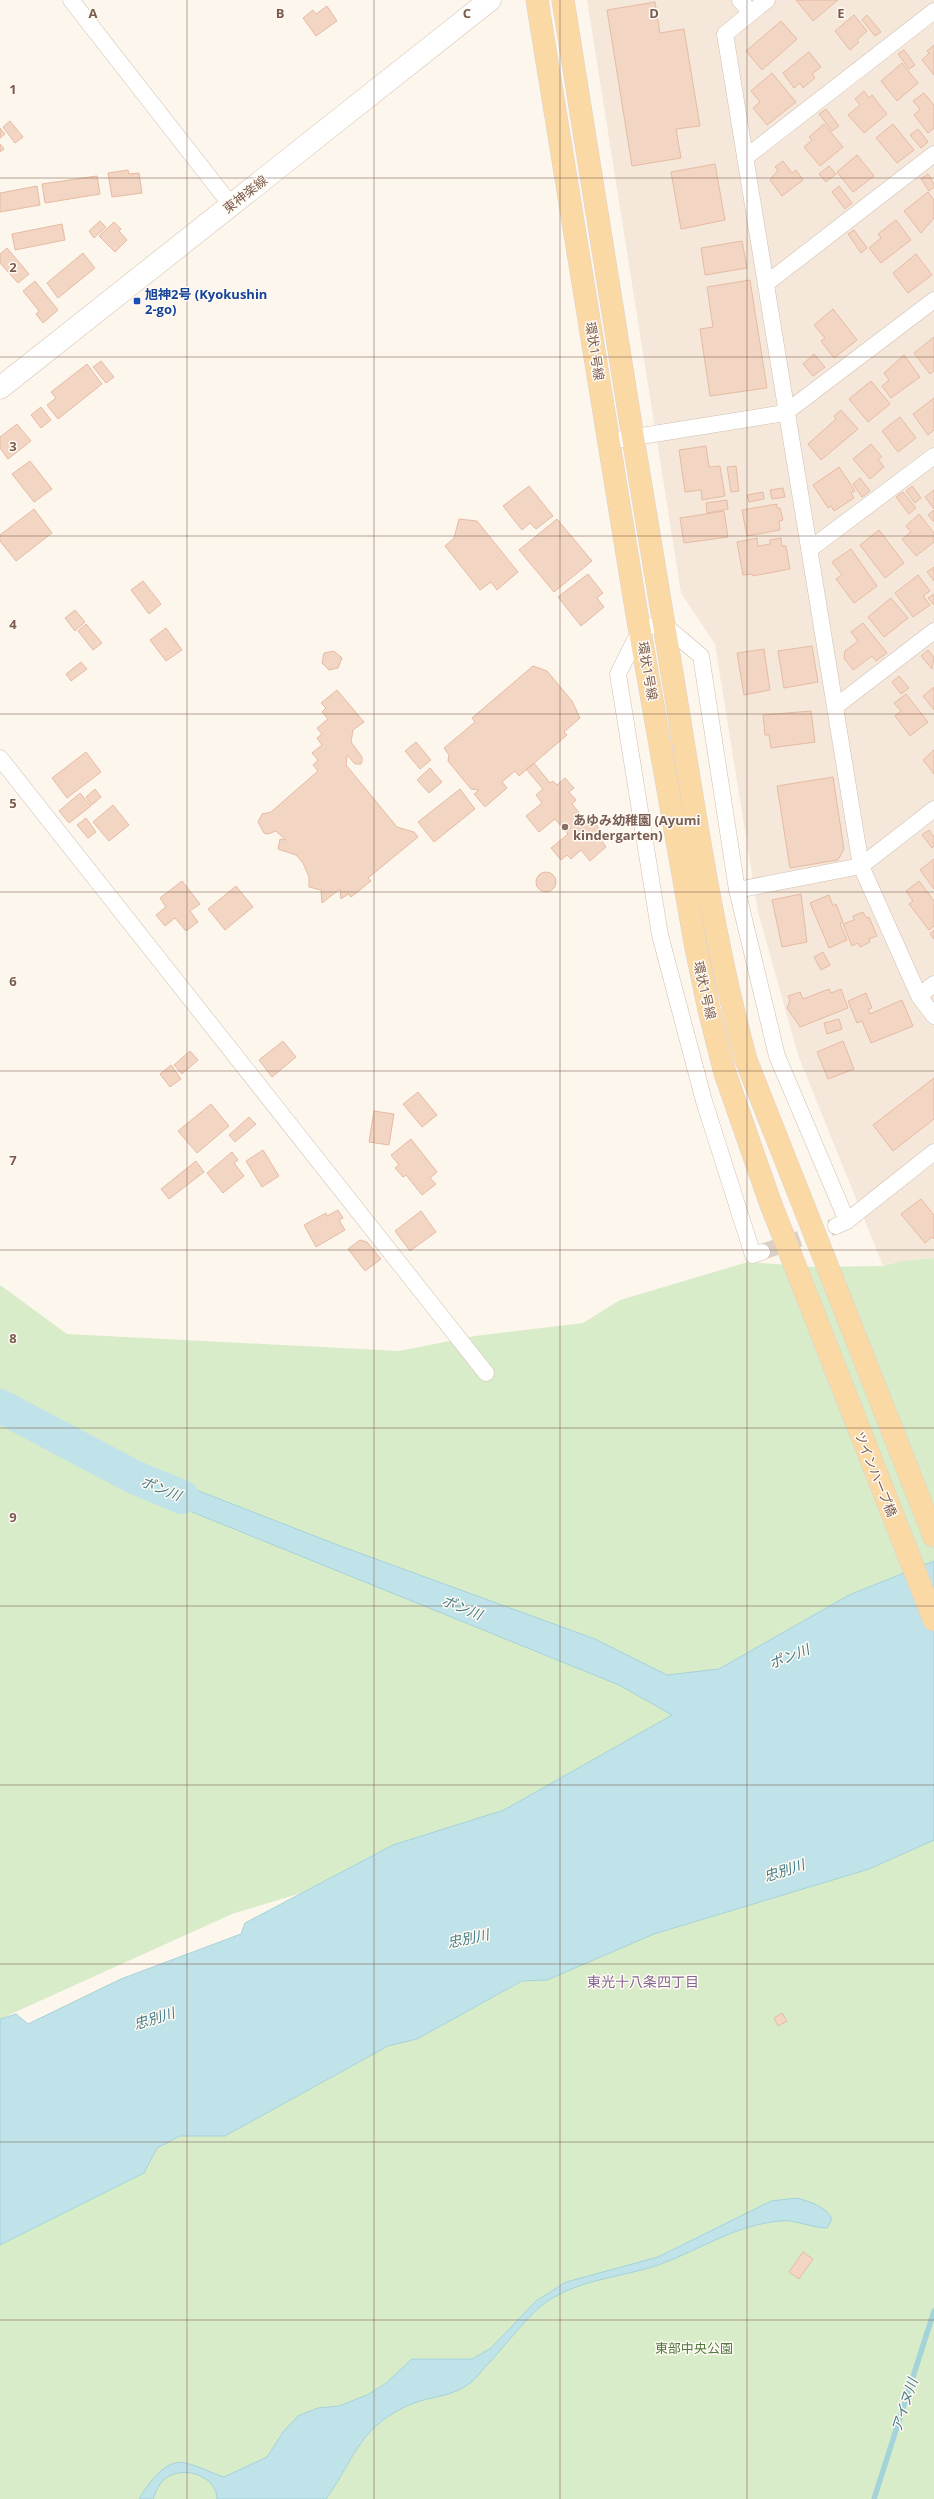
<svg xmlns="http://www.w3.org/2000/svg" width="934" height="2499" viewBox="0 0 934 2499" font-family="'Open Sans','Noto Sans JP',sans-serif">
	<style>
		.residential { fill: #f5e8da }
		.green { fill: #d8ecc9 }
		.water { fill: #bfe3e8; stroke: #a5d3da }
		.lines { fill: none; stroke-linecap: round; stroke-linejoin: round }
		.stream { stroke: #a5d3da; stroke-width: 5.5 }
		.river { stroke: #bfe3e8; stroke-width: 34 }
		.building { fill: #f3d5c3; stroke: #e6bba3 }
		.minor-tunnel { stroke: #dcd0c4; stroke-width: 16; stroke-dasharray: 16 8; stroke-linecap: butt }
		.minor-casing { stroke: #d1beb0; stroke-width: 17 }
		.secondary-casing { stroke: #d6c0b0; stroke-width: 23 }
		.primary-casing { stroke: #dad1cd; stroke-width: 23 }
		.minor { stroke: #fff; stroke-width: 16 }
		.secondary { stroke: #fff; stroke-width: 22 }
		.primary { stroke: #fbd9a5; stroke-width: 22 }
		.grid { fill: none; stroke: #7a5c4d; stroke-width: 1; stroke-opacity: 0.55 }
		.transit-dot { fill: #1a4fb4; stroke: #fffaf3; stroke-width: 1.5 }
		.education-dot { fill: #8d6e63; stroke: #fffaf3; stroke-width: 1.5 }
		.labels { text-anchor: middle; dominant-baseline: central; stroke-width: 3; stroke-linejoin: round; paint-order: stroke }
		.street-label { font-size: 13px; fill: #7a5c4d; stroke: #fffaf3 }
		.transit-label { font-size: 13px; font-weight: bold; fill: #164399; stroke: #fffaf3; text-anchor: start }
		.education-label { font-size: 13px; font-weight: bold; fill: #785e54; stroke: #fffaf3; text-anchor: start }
		.park-label { font-size: 13px; fill: #537a41; stroke: #fffaf3 }
		.water-label { font-size: 14px; font-style: italic; fill: #437c86; stroke: #fffaf3 }
		.neighbourhood-label { font-size: 14px; fill: #846695; stroke: #fffaf3 }
		.grid-label { font-size: 13px; text-anchor: middle; font-weight: bold; fill: #7a5c4d; stroke: #fffaf3; stroke-width: 3; stroke-linejoin: round; paint-order: stroke }
	</style>
	<rect width="100%" height="100%" fill="#fdf6ec"/>
	<path class="residential" d="M 587,0 L 934,0 L 934,1258 L 902,1261 L 883,1266 L 798,1055 L 758,912 L 715,644 L 681,593 Z"/>
	<path class="green" d="M 934,1258 L 934,1561 L 929,1564 L 934,1578 L 567,1813 L 232,1914 L 0,2019 L 0,1285 L 67,1334 L 399,1351 L 475,1336 L 583,1323 L 620,1300 L 748,1262 L 814,1267 L 883,1266 L 902,1261 Z
		M 934,1840 L 934,2499 L 0,2499 L 0,2245 L 144,2173 L 157,2148 L 181,2136 L 225,2136 L 388,2046 L 417,2039 L 523,1981 L 547,1980 L 654,1934 L 869,1869 Z"/>
	<path class="water" d="M 145,1470 L 343,1547 L 595,1639 L 667,1675 L 719,1669 L 849,1595 L 934,1561 L 934,1840 L 869,1869 L 654,1934 L 547,1980 L 522,1981 L 417,2039 L 388,2046 L 225,2136 L 180,2136 L 157,2148 L 144,2173 L 0,2245 L 0,2019 L 16,2014 L 28,2024 L 121,1979 L 241,1934 L 245,1923 L 393,1845 L 504,1810 L 672,1715 L 619,1685 L 133,1488 Z
		M 797,2198 C 810,2202 826,2206 832,2219 L 827,2228 C 811,2228 795,2219 780,2221 C 736,2225 701,2249 661,2264 C 625,2277 585,2278 551,2299 C 529,2312 506,2346 486,2366 C 481,2371 476,2379 470,2383 C 452,2397 433,2396 414,2403 C 359,2425 356,2457 326,2499 L 217,2499 C 217,2476 184,2465 166,2478 C 159,2483 156,2491 153,2499 L 139,2499 C 148,2484 165,2458 186,2463 C 199,2466 211,2473 224,2477 L 267,2457 L 283,2432 L 298,2416 L 318,2408 L 339,2406 L 367,2395 L 385,2384 L 412,2359 L 472,2359 L 491,2348 L 536,2301 L 566,2282 L 658,2257 L 771,2201 Z"/>
	<g class="lines">
		<path class="stream" d="M 874,2499 L 934,2311"/>
		<path class="river" d="M 0,1406 L 134,1477 L 182,1497"/>
	</g>
	<path class="building" d="M 796,0 L 838,0 L 813,21 Z
		M 655,2 L 660,33 L 684,29 L 700,126 L 676,129 L 681,158 L 632,166 L 607,10 Z
		M 327,6 L 337,21 L 316,36 L 303,18 L 313,10 L 316,14 Z
		M 854,15 L 867,31 L 857,40 L 859,42 L 850,50 L 835,31 Z
		M 867,15 L 881,32 L 875,36 L 862,20 Z
		M 781,21 L 797,39 L 762,70 L 746,51 Z
		M 934,45 L 934,75 L 922,60 L 929,53 L 927,51 Z
		M 904,50 L 915,65 L 909,69 L 898,54 Z
		M 809,52 L 821,67 L 812,74 L 815,78 L 803,88 L 800,83 L 794,88 L 783,73 Z
		M 902,63 L 918,83 L 897,101 L 881,81 Z
		M 772,73 L 796,102 L 767,125 L 753,108 L 760,102 L 751,91 Z
		M 864,91 L 869,98 L 872,95 L 887,114 L 864,133 L 848,115 L 860,105 L 855,99 Z
		M 924,93 L 934,105 L 934,128 L 928,133 L 914,115 L 920,109 L 913,101 Z
		M 826,109 L 839,126 L 832,131 L 819,114 Z
		M 10,121 L 23,137 L 15,143 L 3,127 Z
		M 824,124 L 843,147 L 820,166 L 804,147 L 812,140 L 809,137 Z
		M 893,124 L 914,150 L 897,163 L 876,138 Z
		M 0,128 L 5,134 L 0,138 Z
		M 918,129 L 928,142 L 921,148 L 910,135 Z
		M 0,144 L 4,149 L 0,152 Z
		M 857,155 L 874,176 L 853,192 L 837,172 Z
		M 783,161 L 792,173 L 796,170 L 803,180 L 782,196 L 770,180 L 778,170 L 775,167 Z
		M 715,164 L 725,220 L 681,229 L 671,172 Z
		M 829,166 L 836,174 L 826,182 L 819,174 Z
		M 128,170 L 129,174 L 139,173 L 142,193 L 112,197 L 108,173 Z
		M 928,174 L 934,184 L 934,187 L 929,191 L 921,179 Z
		M 97,176 L 100,194 L 45,203 L 42,184 Z
		M 37,186 L 40,205 L 0,212 L 0,193 Z
		M 839,186 L 852,203 L 845,209 L 832,192 Z
		M 928,192 L 934,200 L 934,218 L 921,233 L 904,211 Z
		M 896,220 L 911,240 L 881,263 L 869,248 L 881,238 L 878,234 Z
		M 100,221 L 106,227 L 94,238 L 89,231 Z
		M 114,222 L 121,229 L 119,231 L 127,240 L 115,252 L 99,236 Z
		M 62,224 L 65,240 L 15,250 L 12,234 Z
		M 854,230 L 867,248 L 861,253 L 848,234 Z
		M 742,241 L 747,268 L 705,275 L 701,248 Z
		M 7,248 L 29,274 L 18,283 L 0,263 L 0,254 Z
		M 83,253 L 95,268 L 58,298 L 47,283 Z
		M 916,254 L 932,275 L 908,293 L 893,273 Z
		M 750,280 L 767,388 L 710,396 L 700,329 L 713,327 L 707,287 Z
		M 35,281 L 58,310 L 43,323 L 36,314 L 39,311 L 23,291 Z
		M 833,309 L 857,340 L 834,358 L 821,341 L 825,338 L 814,325 Z
		M 934,337 L 934,371 L 930,374 L 914,353 Z
		M 814,354 L 825,367 L 813,376 L 803,364 Z
		M 904,355 L 920,377 L 891,398 L 882,386 L 889,380 L 884,373 Z
		M 101,361 L 114,377 L 106,383 L 93,367 Z
		M 87,364 L 102,384 L 58,419 L 47,405 L 56,398 L 51,392 Z
		M 871,381 L 890,404 L 868,422 L 849,399 Z
		M 934,398 L 934,430 L 928,435 L 913,414 Z
		M 41,407 L 51,420 L 41,428 L 31,415 Z
		M 841,410 L 858,429 L 821,460 L 808,444 L 836,419 L 834,416 Z
		M 900,417 L 916,438 L 898,452 L 882,431 Z
		M 17,424 L 31,441 L 8,459 L 0,448 L 0,437 Z
		M 871,444 L 882,457 L 878,459 L 884,467 L 870,479 L 853,459 Z
		M 706,446 L 709,467 L 720,466 L 725,496 L 702,500 L 701,490 L 685,492 L 679,450 Z
		M 30,461 L 52,489 L 34,502 L 12,474 Z
		M 736,466 L 739,491 L 731,492 L 727,467 Z
		M 839,467 L 855,491 L 851,493 L 854,498 L 834,511 L 831,506 L 828,508 L 813,485 Z
		M 860,478 L 870,491 L 862,497 L 853,484 Z
		M 529,486 L 553,516 L 536,529 L 530,523 L 522,530 L 503,506 Z
		M 912,486 L 921,498 L 915,503 L 906,491 Z
		M 783,488 L 785,497 L 772,499 L 770,490 Z
		M 934,490 L 934,509 L 925,497 Z
		M 763,492 L 764,499 L 749,502 L 747,495 Z
		M 903,492 L 916,508 L 909,514 L 896,497 Z
		M 727,500 L 728,509 L 707,513 L 706,503 Z
		M 777,504 L 777,508 L 780,508 L 783,520 L 779,521 L 780,530 L 747,536 L 742,510 Z
		M 34,509 L 52,533 L 16,561 L 0,541 L 0,535 Z
		M 934,510 L 934,522 L 928,515 Z
		M 724,511 L 728,537 L 684,543 L 680,518 Z
		M 919,514 L 934,533 L 934,542 L 916,556 L 902,539 L 911,532 L 906,526 Z
		M 459,519 L 477,521 L 518,572 L 497,590 L 491,582 L 480,590 L 445,546 L 454,538 Z
		M 557,519 L 592,561 L 554,592 L 519,550 Z
		M 879,530 L 904,563 L 885,578 L 860,545 Z
		M 757,538 L 758,546 L 770,544 L 770,540 L 781,538 L 782,546 L 786,546 L 790,569 L 753,576 L 752,574 L 743,575 L 737,542 Z
		M 851,549 L 877,586 L 854,603 L 836,579 L 842,575 L 832,562 Z
		M 934,567 L 934,581 L 927,572 Z
		M 588,574 L 603,593 L 597,598 L 604,607 L 581,626 L 558,597 Z
		M 918,575 L 930,591 L 923,596 L 930,605 L 913,617 L 895,593 Z
		M 143,581 L 161,604 L 149,614 L 131,590 Z
		M 934,594 L 934,605 L 928,598 Z
		M 891,598 L 908,618 L 884,637 L 868,617 Z
		M 75,610 L 85,622 L 75,631 L 65,618 Z
		M 863,623 L 887,653 L 876,661 L 872,656 L 853,670 L 844,658 L 845,651 L 858,641 L 851,632 Z
		M 86,624 L 102,643 L 93,650 L 78,631 Z
		M 166,628 L 182,650 L 166,661 L 150,640 Z
		M 812,646 L 818,682 L 784,688 L 778,651 Z
		M 764,649 L 770,690 L 744,695 L 737,653 Z
		M 928,650 L 934,657 L 932,669 L 921,656 Z
		M 334,651 L 342,658 L 338,668 L 329,670 L 322,663 L 324,653 Z
		M 81,662 L 87,669 L 71,681 L 66,674 Z
		M 533,666 L 547,671 L 572,701 L 580,718 L 564,732 L 567,735 L 519,776 L 515,771 L 502,782 L 507,788 L 485,807 L 474,794 L 479,790 L 471,789 L 448,761 L 449,755 L 444,748 L 475,722 L 472,718 Z
		M 899,676 L 909,688 L 901,694 L 892,682 Z
		M 934,687 L 934,710 L 923,696 Z
		M 337,690 L 364,722 L 353,730 L 351,742 L 362,757 L 362,761 L 361,764 L 355,764 L 347,755 L 346,765 L 397,827 L 414,832 L 418,837 L 368,878 L 371,881 L 351,897 L 348,894 L 341,899 L 340,889 L 322,903 L 321,890 L 309,887 L 309,877 L 303,863 L 296,855 L 278,849 L 280,839 L 286,840 L 276,831 L 268,834 L 264,833 L 258,822 L 262,814 L 271,812 L 318,771 L 313,765 L 318,760 L 312,753 L 322,745 L 317,738 L 322,734 L 317,728 L 328,719 L 322,712 L 326,708 L 321,703 Z
		M 906,694 L 928,722 L 910,736 L 895,716 L 901,711 L 894,703 Z
		M 811,711 L 815,742 L 771,748 L 769,735 L 765,735 L 763,715 Z
		M 416,742 L 431,760 L 420,769 L 405,751 Z
		M 934,750 L 934,774 L 923,760 Z
		M 86,752 L 101,772 L 67,798 L 52,778 Z
		M 534,763 L 550,783 L 553,781 L 557,785 L 565,778 L 574,788 L 569,792 L 576,800 L 572,804 L 585,820 L 589,816 L 606,837 L 601,840 L 606,847 L 590,861 L 581,850 L 571,859 L 567,855 L 561,860 L 551,848 L 568,834 L 555,819 L 539,832 L 526,816 L 542,803 L 536,795 L 543,789 L 526,769 Z
		M 430,768 L 442,782 L 429,793 L 417,780 Z
		M 833,777 L 844,849 L 838,860 L 790,868 L 777,786 Z
		M 95,789 L 101,797 L 92,805 L 86,797 Z
		M 460,789 L 475,809 L 434,842 L 418,822 Z
		M 80,793 L 91,806 L 69,823 L 59,811 Z
		M 113,805 L 129,825 L 109,841 L 93,822 Z
		M 86,818 L 96,832 L 88,838 L 77,825 Z
		M 929,830 L 934,837 L 934,846 L 932,848 L 922,835 Z
		M 934,859 L 934,889 L 920,870 Z
		M536 882a10 10 0 1 1 20 0a10 10 0 1 1-20 0Z
		M 182,881 L 200,904 L 190,911 L 198,922 L 186,931 L 175,918 L 165,926 L 156,915 L 166,907 L 160,898 Z
		M 919,881 L 934,901 L 934,926 L 929,930 L 909,904 L 913,901 L 906,891 Z
		M 236,886 L 253,907 L 225,930 L 208,909 Z
		M 801,894 L 807,942 L 782,947 L 772,900 Z
		M 829,895 L 833,906 L 836,904 L 843,922 L 840,924 L 847,940 L 829,948 L 810,903 Z
		M 863,912 L 866,918 L 869,917 L 877,936 L 869,939 L 870,942 L 860,947 L 858,943 L 852,946 L 843,924 L 854,920 L 853,916 Z
		M 934,930 L 934,939 L 930,934 Z
		M 823,952 L 830,965 L 821,970 L 814,957 Z
		M 829,989 L 831,993 L 841,989 L 848,1008 L 800,1027 L 787,1008 L 790,1000 L 788,996 L 800,992 L 803,999 Z
		M 866,993 L 872,1008 L 868,1009 L 870,1014 L 902,1000 L 913,1026 L 871,1043 L 862,1021 L 857,1023 L 848,1001 Z
		M 839,1019 L 842,1029 L 827,1034 L 824,1023 Z
		M 283,1041 L 296,1057 L 272,1077 L 259,1060 Z
		M 843,1041 L 854,1069 L 828,1079 L 817,1052 Z
		M 190,1051 L 198,1060 L 182,1074 L 174,1065 Z
		M 171,1065 L 181,1079 L 170,1087 L 160,1074 Z
		M 934,1078 L 934,1119 L 893,1151 L 873,1125 Z
		M 418,1092 L 437,1115 L 422,1127 L 403,1104 Z
		M 211,1104 L 229,1126 L 197,1153 L 178,1131 Z
		M 374,1111 L 394,1114 L 389,1145 L 369,1142 Z
		M 249,1117 L 256,1124 L 235,1142 L 229,1135 Z
		M 411,1139 L 437,1172 L 430,1178 L 436,1184 L 422,1195 L 406,1175 L 403,1177 L 395,1168 L 399,1165 L 391,1155 Z
		M 263,1150 L 279,1176 L 262,1187 L 246,1161 Z
		M 232,1152 L 238,1160 L 234,1163 L 244,1176 L 223,1193 L 207,1173 Z
		M 196,1161 L 204,1172 L 169,1199 L 161,1189 Z
		M 921,1199 L 934,1215 L 934,1239 L 932,1237 L 925,1243 L 901,1214 Z
		M 338,1210 L 343,1218 L 339,1220 L 345,1230 L 316,1247 L 304,1225 L 326,1213 L 327,1216 Z
		M 421,1211 L 436,1232 L 410,1251 L 395,1231 Z
		M 360,1240 L 367,1242 L 381,1259 L 365,1271 L 348,1249 Z
		M 782,2013 L 787,2021 L 778,2026 L 774,2018 Z
		M 803,2252 L 813,2259 L 799,2279 L 789,2272 Z"/>
	<g class="lines">
		<path class="minor-tunnel" d="M 762,1252 L 836,1226"/>
		<defs>
			<path id="minor" d="M 71,0 L 231,205
				M 740,0 L 751,13
				M 767,0 L 725,34 L 861,866 L 919,996 L 934,1016
				M 746,157 L 934,11
				M 767,283 L 934,154
				M 610,441 L 785,413 L 934,300
				M 810,549 L 934,456
				M 835,707 L 934,631
				M 0,758 L 486,1373
				M 737,890 L 861,866 L 934,809
				M 919,996 L 934,984
				M 847,1221 L 934,1152
				M 762,1252 L 753,1255 L 704,1101 L 660,935 L 618,674 L 641,628 L 663,624 L 701,656 L 737,890 L 777,1056 L 847,1221 L 836,1226"/>
			<path id="secondary" d="M 0,388 L 490,0"/>
			<path id="primary" d="M 537,0 L 636,609 L 696,948 L 709,1010 L 725,1073 L 770,1202 L 934,1620
				M 563,0 C 599,222 633,445 671,667 C 693,799 711,931 746,1060 L 934,1536"/>
		</defs>
		<use href="#minor" class="minor-casing"/>
		<use href="#secondary" class="secondary-casing"/>
		<use href="#primary" class="primary-casing"/>
		<use href="#minor" class="minor"/>
		<use href="#secondary" class="secondary"/>
		<use href="#primary" class="primary"/>
	</g>
	<path class="grid" d="M 187,0 L 187,2499M 374,0 L 374,2499M 560,0 L 560,2499M 747,0 L 747,2499M 0,178 L 934,178M 0,357 L 934,357M 0,536 L 934,536M 0,714 L 934,714M 0,892 L 934,892M 0,1071 L 934,1071M 0,1250 L 934,1250M 0,1428 L 934,1428M 0,1606 L 934,1606M 0,1785 L 934,1785M 0,1964 L 934,1964M 0,2142 L 934,2142M 0,2320 L 934,2320"/>
	<rect class="transit-dot" x="133" y="297" width="8" height="8" rx="2"/>
	<circle class="education-dot" cx="565" cy="827" r="4"/>
	<g class="labels">
		<g class="street-label">
			<text transform="translate(245 194) rotate(-38)">東神楽線</text>
			<text transform="translate(595 351) rotate(81)">環状1号線</text>
			<text transform="translate(648 671) rotate(80)">環状1号線</text>
			<text transform="translate(705 990) rotate(77)">環状1号線</text>
			<text transform="translate(876 1474) rotate(68)">ツインハープ橋</text>
		</g>
		<g class="transit-label">
			<text x="145" y="294">旭神2号 (Kyokushin<tspan x="145" dy="15">2-go)</tspan></text>
		</g>
		<g class="education-label">
			<text x="573" y="820">あゆみ幼稚園 (Ayumi<tspan x="573" dy="15">kindergarten)</tspan></text>
		</g>
		<g class="park-label">
			<text x="694" y="2348">東部中央公園</text>
		</g>
		<g class="water-label">
			<text transform="translate(161 1488) rotate(22)">ポン川</text>
			<text transform="translate(462 1607) rotate(22)">ポン川</text>
			<text transform="translate(789 1656) rotate(-22)">ポン川</text>
			<text transform="translate(784 1870) rotate(-18)">忠別川</text>
			<text transform="translate(468 1938) rotate(-12)">忠別川</text>
			<text transform="translate(154 2018) rotate(-17)">忠別川</text>
			<text transform="translate(904 2405) rotate(-72)">アイヌ川</text>
		</g>
		<g class="neighbourhood-label">
			<text x="643" y="1981">東光十八条四丁目</text>
		</g>
	</g>
	<g class="grid-label">
		<text x="93" y="18">A</text>
		<text x="280" y="18">B</text>
		<text x="467" y="18">C</text>
		<text x="654" y="18">D</text>
		<text x="841" y="18">E</text>
		<text x="13" y="94">1</text>
		<text x="13" y="272">2</text>
		<text x="13" y="451">3</text>
		<text x="13" y="629">4</text>
		<text x="13" y="808">5</text>
		<text x="13" y="986">6</text>
		<text x="13" y="1165">7</text>
		<text x="13" y="1343">8</text>
		<text x="13" y="1522">9</text>
	</g>
</svg>
